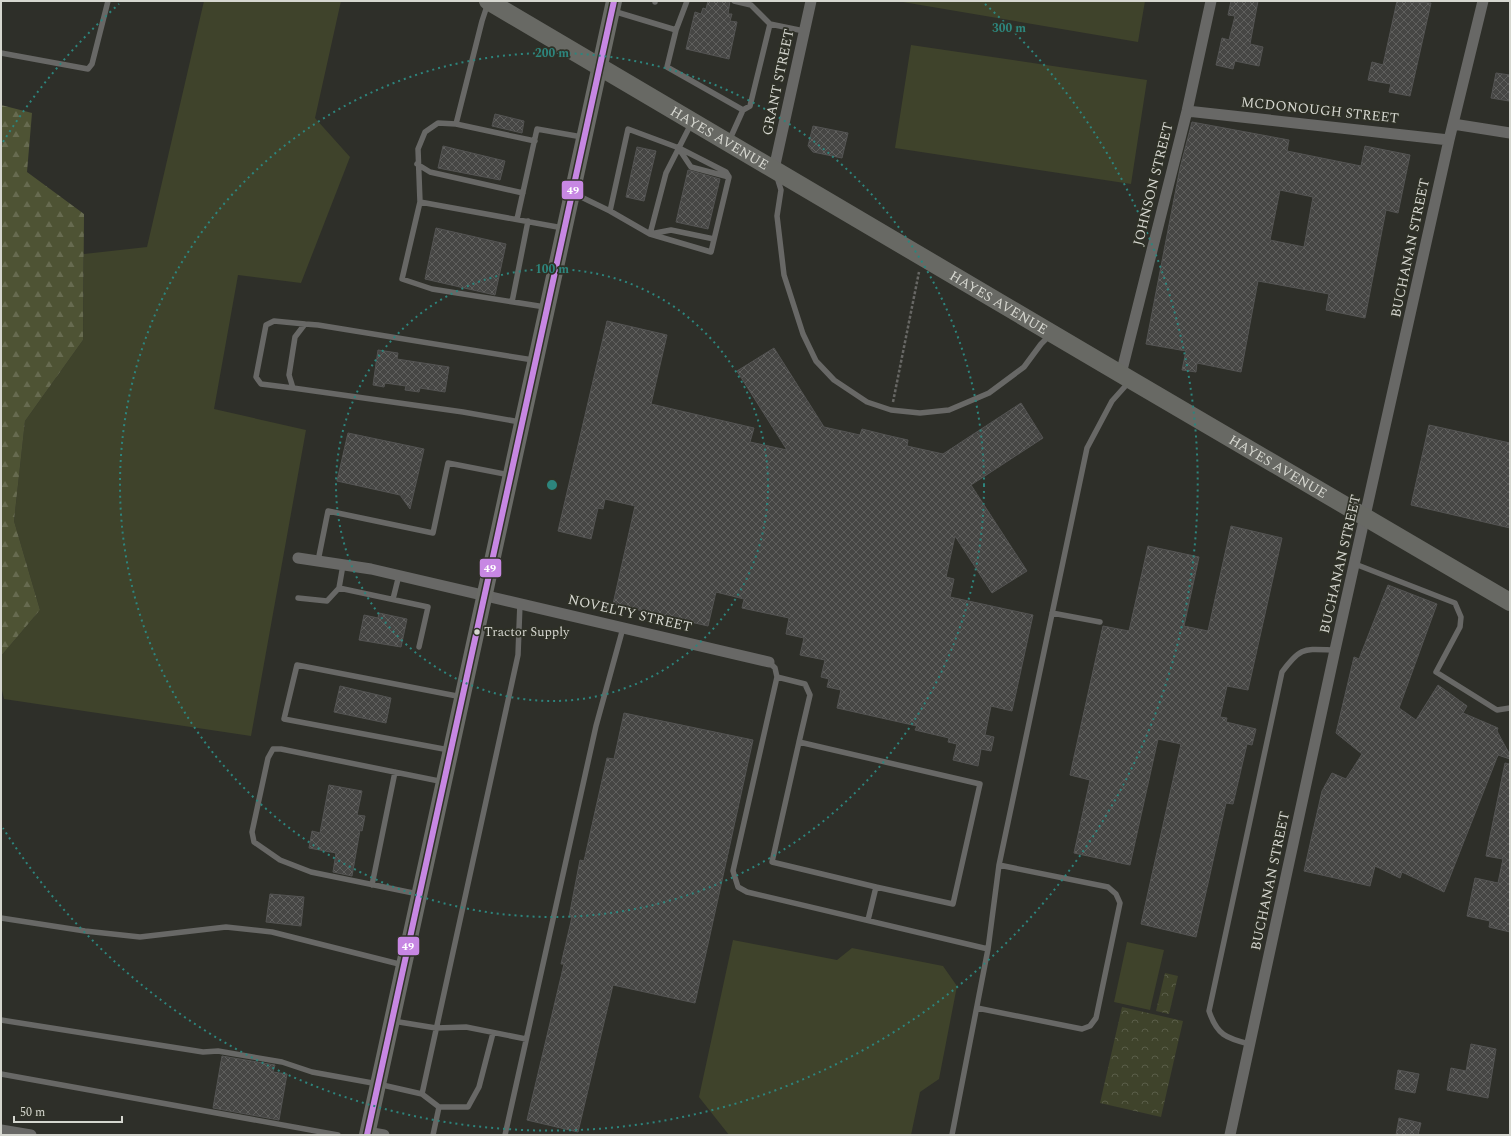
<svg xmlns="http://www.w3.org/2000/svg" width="1511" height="1136" viewBox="0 0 1511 1136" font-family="Spectral,serif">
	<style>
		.grass { fill: #3f432b }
		.forest { fill: url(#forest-firs) }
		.park { fill: url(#park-crowns) }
		.building { fill: url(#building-cross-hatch); stroke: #545453; fill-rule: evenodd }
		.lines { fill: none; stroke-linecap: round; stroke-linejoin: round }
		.path { stroke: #676764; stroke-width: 2.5; stroke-dasharray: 3 2; stroke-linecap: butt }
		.service { stroke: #686866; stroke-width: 5.5 }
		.minor { stroke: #686866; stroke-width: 11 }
		.secondary { stroke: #6a6b67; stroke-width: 16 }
		.primary { stroke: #686964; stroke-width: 18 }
		.bus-1-casing { stroke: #2f3127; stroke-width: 9 }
		.bus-1 { stroke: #c787e3; stroke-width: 6 }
		.ring { fill: none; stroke: #2d857d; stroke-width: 2; stroke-dasharray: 2 4 }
		.bus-dot { fill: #d6d7d0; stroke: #2f3127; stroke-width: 1.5 }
		.labels { text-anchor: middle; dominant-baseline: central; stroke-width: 3.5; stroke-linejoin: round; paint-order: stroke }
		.bus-label { font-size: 13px; fill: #d6d7d0; stroke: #2f3127; text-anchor: start }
		.street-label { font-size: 14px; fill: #d6d7d0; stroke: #2f3127 }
		.centre { fill: #2d857d; stroke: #2f3127; stroke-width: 2 }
		.ring-label { font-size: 12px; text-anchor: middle; font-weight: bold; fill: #2d857d; stroke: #2f3127; stroke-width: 3.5; stroke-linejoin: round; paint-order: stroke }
		.line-badge { stroke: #2f3127; stroke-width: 1.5 }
		.badge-label { font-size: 11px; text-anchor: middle; font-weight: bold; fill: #fff }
	</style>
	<defs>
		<pattern id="forest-firs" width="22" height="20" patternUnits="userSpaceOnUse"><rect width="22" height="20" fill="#4e5334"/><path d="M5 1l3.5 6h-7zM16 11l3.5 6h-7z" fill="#676b50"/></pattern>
		<pattern id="park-crowns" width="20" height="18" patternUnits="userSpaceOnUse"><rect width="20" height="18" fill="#3f432b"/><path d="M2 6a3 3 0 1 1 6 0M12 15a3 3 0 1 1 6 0" fill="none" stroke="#5a5d49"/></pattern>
		<pattern id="building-cross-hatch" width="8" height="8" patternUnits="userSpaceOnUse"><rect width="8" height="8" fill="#464644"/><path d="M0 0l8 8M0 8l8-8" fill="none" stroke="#60605e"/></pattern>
	</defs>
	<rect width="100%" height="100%" fill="#2e2f29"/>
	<path class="grass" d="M 204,1 L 341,1 L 315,118 L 350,157 L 301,283 L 238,275 L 214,409 L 306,430 L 251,736 L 4,699 L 1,686 L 1,656 L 40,610 L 14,521 L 25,421 L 83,340 L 84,254 L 147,247 Z
		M 897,1 L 1145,1 L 1138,42 Z
		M 911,45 L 1147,80 L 1131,184 L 895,148 Z
		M 733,940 L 837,960 L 852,948 L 943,966 L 957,986 L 939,1079 L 920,1092 L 911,1135 L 729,1135 L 699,1097 Z
		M 1127,942 L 1164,950 L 1150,1010 L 1114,1002 Z"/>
	<path class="forest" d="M 1,105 L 32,113 L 27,172 L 84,214 L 83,340 L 25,421 L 14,521 L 40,610 L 1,656 Z"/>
	<path class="park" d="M 1165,973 L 1178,976 L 1169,1014 L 1156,1011 Z
		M 1122,1007 L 1183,1021 L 1161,1117 L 1100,1103 Z"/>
	<path class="building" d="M 708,1 L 730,1 L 728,14 L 732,14 L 730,21 L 737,22 L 729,59 L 686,49 L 695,12 L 701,14 L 703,8 L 706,9 Z
		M 1231,1 L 1258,1 L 1250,44 L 1263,47 L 1259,66 L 1235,61 L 1233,69 L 1216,65 L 1222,38 L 1229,40 L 1235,16 L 1228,15 Z
		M 1397,1 L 1431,3 L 1410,96 L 1389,92 L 1391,84 L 1368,80 L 1372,62 L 1383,65 Z
		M 1496,73 L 1510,75 L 1509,101 L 1491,98 Z
		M 495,114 L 524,121 L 522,133 L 492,126 Z
		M 1192,122 L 1289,140 L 1287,151 L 1361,166 L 1365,146 L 1410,155 L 1398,213 L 1386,210 L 1365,318 L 1326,310 L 1329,294 L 1258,281 L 1241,372 L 1197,363 L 1196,372 L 1182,370 L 1186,351 L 1146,344 L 1180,168 ZM 1280,190 L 1313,197 L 1304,247 L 1270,240 Z
		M 813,126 L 848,133 L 842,158 L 813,152 L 808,146 Z
		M 443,146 L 505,161 L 500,180 L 438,168 Z
		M 637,147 L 656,151 L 644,201 L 626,197 Z
		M 688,170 L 720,179 L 708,229 L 676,222 Z
		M 436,228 L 506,244 L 495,295 L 425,279 Z
		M 607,321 L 667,335 L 651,404 L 754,428 L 750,442 L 787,450 L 737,371 L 774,348 L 824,427 L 860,435 L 862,429 L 886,435 L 908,440 L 907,446 L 943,454 L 1021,403 L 1043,438 L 971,485 L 1027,571 L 992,593 L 955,536 L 946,577 L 954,579 L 950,597 L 1033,615 L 1012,711 L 991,706 L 985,735 L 994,737 L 991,751 L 981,749 L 978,766 L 953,760 L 957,744 L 948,742 L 949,738 L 915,730 L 917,726 L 837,708 L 841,690 L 827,687 L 829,679 L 821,677 L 825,660 L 800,655 L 804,638 L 786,634 L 789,618 L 742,608 L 744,599 L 716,592 L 708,626 L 613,604 L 635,506 L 605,499 L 603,509 L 598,508 L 591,539 L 558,531 Z
		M 378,350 L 398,353 L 397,359 L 449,367 L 445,392 L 420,388 L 419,392 L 405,390 L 406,386 L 385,383 L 384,387 L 373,385 Z
		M 1429,425 L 1510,443 L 1510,528 L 1411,505 Z
		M 348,433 L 424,449 L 410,509 L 400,495 L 337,481 Z
		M 1231,526 L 1282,538 L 1248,690 L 1227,686 L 1220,717 L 1227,718 L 1226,722 L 1256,729 L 1252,745 L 1247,744 L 1233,804 L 1226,803 L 1196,937 L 1141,924 L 1181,744 L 1158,739 L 1130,865 L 1074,853 L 1090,780 L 1070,775 L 1103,626 L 1129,631 L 1148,546 L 1199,557 L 1184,626 L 1208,631 Z
		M 1388,585 L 1437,604 L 1399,708 L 1416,720 L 1438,685 L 1467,706 L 1463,713 L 1498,728 L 1497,731 L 1510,755 L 1510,759 L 1498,755 L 1444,892 L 1402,872 L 1400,878 L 1375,866 L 1370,886 L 1304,871 L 1322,791 L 1332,773 L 1346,779 L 1362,754 L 1336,733 L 1354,657 L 1359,659 Z
		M 379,613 L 407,619 L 401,647 L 359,640 L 364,615 L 378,618 Z
		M 340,686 L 391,698 L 386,723 L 334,712 Z
		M 624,713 L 753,740 L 695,1003 L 613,985 L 578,1132 L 527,1120 L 564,964 L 561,964 L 572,917 L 569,917 L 580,860 L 584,861 L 607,758 L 614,759 Z
		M 1505,763 L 1510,764 L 1510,932 L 1489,927 L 1490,921 L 1467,916 L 1475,878 L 1498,883 L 1503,859 L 1486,856 Z
		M 329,785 L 362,791 L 357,815 L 365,816 L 362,831 L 360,830 L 352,876 L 333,872 L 336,853 L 309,848 L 312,831 L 320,833 Z
		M 270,894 L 304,897 L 301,926 L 266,922 Z
		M 1471,1044 L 1496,1049 L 1488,1098 L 1447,1090 L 1451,1068 L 1466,1071 Z
		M 222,1056 L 275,1065 L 273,1072 L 287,1074 L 279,1120 L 213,1108 Z
		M 1398,1070 L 1419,1074 L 1415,1093 L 1395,1089 Z
		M 1399,1118 L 1421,1123 L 1418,1135 L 1396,1135 Z"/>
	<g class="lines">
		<path class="path" d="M 893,402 L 919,272"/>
		<path class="service" d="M 734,1 L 751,5 L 770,24
			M 655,2 L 655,1
			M 613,11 L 676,30 L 667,67 L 743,110 L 750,106 L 770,24 L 804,31
			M 676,30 L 687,1
			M 1,53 L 88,69 L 92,64 L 108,1
			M 456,124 L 482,21 L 488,3
			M 691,124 L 666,173 L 650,234 L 671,230 L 714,239
			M 729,141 L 743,110
			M 679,149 L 691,167 L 729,177
			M 417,164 L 430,172 L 523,193
			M 777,177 L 781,190 L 777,216 L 784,275 L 803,334 L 816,361 L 834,380 L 867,402 L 891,410 L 920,413 L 949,410 L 989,393 L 1024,367 L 1041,344 L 1050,335
			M 573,193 L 610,211 L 650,234 L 711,252 L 729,177 L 726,172 L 679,148 L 628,129 L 610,211
			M 420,202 L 418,149 L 425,132 L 438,123 L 456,124 L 535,141
			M 517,219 L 537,129 L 582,137
			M 512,302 L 528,221
			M 545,307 L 432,289 L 402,279 L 420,202 L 563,228
			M 293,388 L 261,384 L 256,377 L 266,325 L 274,321 L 305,324
			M 520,422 L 463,412 L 293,388 L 289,375 L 295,337 L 305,324 L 318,325 L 533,360
			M 318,561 L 328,511 L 433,533 L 448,463 L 510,475
			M 1355,564 L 1455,603 L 1461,617 L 1460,627 L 1436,672 L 1497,710 L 1510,708
			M 343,565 L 339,588 L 428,607 L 419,647
			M 298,598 L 327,601 L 339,588
			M 393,599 L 399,575
			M 1052,613 L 1100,622
			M 769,662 L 775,668 L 777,677 L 733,871 L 738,887 L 747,892 L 988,949
			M 777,677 L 805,684 L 810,695 L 799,742 L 980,784 L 953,904 L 876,887 L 868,920
			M 799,742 L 772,862 L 876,887
			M 449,750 L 284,719 L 297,665 L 462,697
			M 372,885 L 395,772
			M 418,894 L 311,872 L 280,860 L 254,842 L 252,832 L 268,758 L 273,749 L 281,749 L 444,782
			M 1,918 L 85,931 L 140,937 L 226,927 L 272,932 L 403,965
			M 977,1008 L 1082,1029 L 1090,1026 L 1096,1018 L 1120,903 L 1116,894 L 1108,887 L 999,865
			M 1,1020 L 203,1052 L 218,1051 L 282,1062 L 312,1072 L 378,1084 L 422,1094 L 439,1107 L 433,1135
			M 393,1021 L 436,1028 L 466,1027 L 526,1039
			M 1249,1044 C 1226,1038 1217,1035 1209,1011 L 1282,672 C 1301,646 1304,649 1335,650
			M 1,1074 L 338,1135
			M 422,1094 L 518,655 L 520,603
			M 439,1107 L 468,1107 L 479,1087 L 493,1033
			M 505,1135 L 596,726 L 623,628
			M 952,1135 L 988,949 L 999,865 L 1087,448 L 1112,401 L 1129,382"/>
		<path class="minor" d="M 1187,111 L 1449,140
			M 1453,124 L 1510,133
			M 774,169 L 811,1
			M 1121,374 L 1187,111 L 1211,1
			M 298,558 L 371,569 L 769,662
			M 1,1130 L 31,1135
			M 367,1132 L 384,1135
			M 1230,1135 L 1335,650 L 1449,140 L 1483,1"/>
		<path class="secondary" d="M 367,1135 L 614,1"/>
		<path class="primary" id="s1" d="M 488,1 L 1131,380 L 1510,602"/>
		<defs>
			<path id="bus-1" d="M 367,1135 L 614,1"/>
		</defs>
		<use href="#bus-1" class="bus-1-casing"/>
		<use href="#bus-1" class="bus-1"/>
	</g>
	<g class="ring">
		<circle cx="552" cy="485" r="216"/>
		<circle cx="552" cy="485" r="432"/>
		<path d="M3 142A647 647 0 0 1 119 4M985 4A647 647 0 1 1 3 828"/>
	</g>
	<circle class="bus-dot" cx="477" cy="632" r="3.5"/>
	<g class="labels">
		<g class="bus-label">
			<text x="484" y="632">Tractor Supply</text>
		</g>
		<g class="street-label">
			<text transform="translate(778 82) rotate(-78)">GRANT STREET</text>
			<text transform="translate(1320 110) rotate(6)">MCDONOUGH STREET</text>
			<text stroke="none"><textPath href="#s1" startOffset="269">HAYES AVENUE</textPath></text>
			<text transform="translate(1153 184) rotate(-76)">JOHNSON STREET</text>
			<text transform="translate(1410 248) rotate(-78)">BUCHANAN STREET</text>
			<text stroke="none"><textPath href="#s1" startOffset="593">HAYES AVENUE</textPath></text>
			<text stroke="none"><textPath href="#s1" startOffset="917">HAYES AVENUE</textPath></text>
			<text transform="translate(1340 564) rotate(-77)">BUCHANAN STREET</text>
			<text transform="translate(630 613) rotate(13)">NOVELTY STREET</text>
			<text transform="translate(1270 881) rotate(-78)">BUCHANAN STREET</text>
		</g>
	</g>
	<circle cx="552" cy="485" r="6" class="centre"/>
	<g class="ring-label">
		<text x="1009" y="32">300 m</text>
		<text x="552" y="57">200 m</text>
		<text x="552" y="273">100 m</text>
	</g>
	<g class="line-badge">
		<rect x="561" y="180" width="23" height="20" rx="4" fill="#c787e3"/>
		<rect x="479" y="558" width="23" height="20" rx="4" fill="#c787e3"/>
		<rect x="397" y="936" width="23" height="20" rx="4" fill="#c787e3"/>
	</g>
	<g class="badge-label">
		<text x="573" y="194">49</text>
		<text x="490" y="572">49</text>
		<text x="408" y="950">49</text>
	</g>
	<rect width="1511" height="1136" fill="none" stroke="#d6d7d0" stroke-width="4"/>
	<path d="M14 1116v6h108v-6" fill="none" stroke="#d6d7d0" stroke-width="2"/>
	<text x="20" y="1116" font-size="12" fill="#d6d7d0" stroke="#2f3127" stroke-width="3" paint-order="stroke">50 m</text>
</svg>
